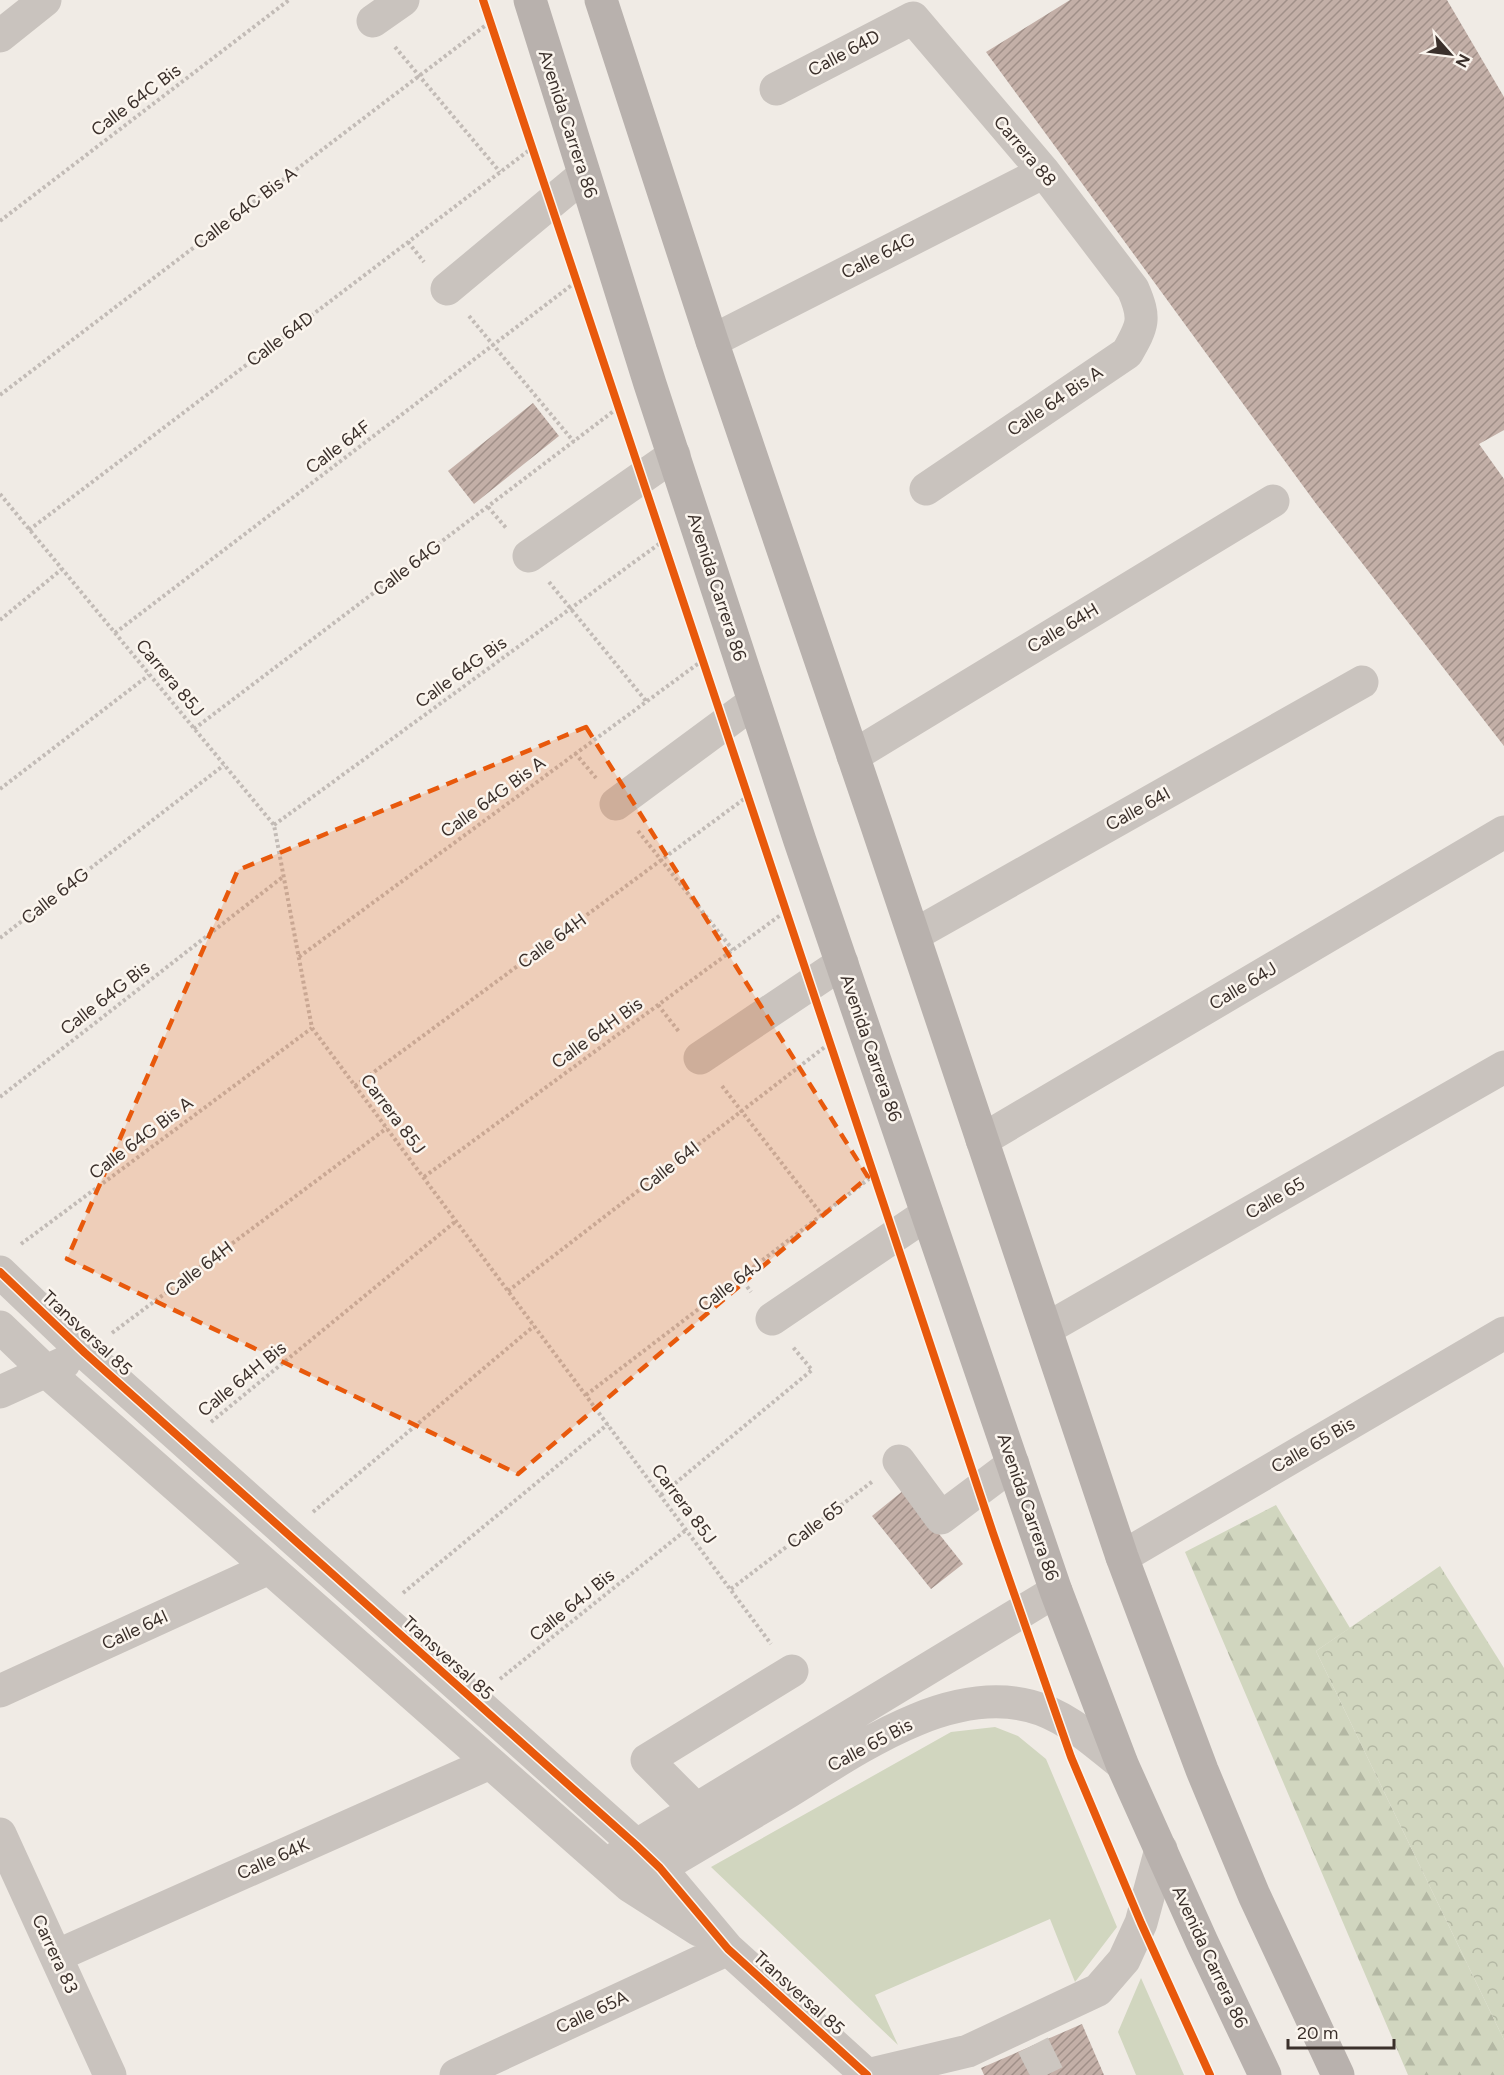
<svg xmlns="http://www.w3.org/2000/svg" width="1504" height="2075" viewBox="0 0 1504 2075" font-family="Figtree,sans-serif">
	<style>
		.grass { fill: #d1d6bf }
		.forest { fill: url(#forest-firs) }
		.park { fill: url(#park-crowns) }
		.building { fill: url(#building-hatch) }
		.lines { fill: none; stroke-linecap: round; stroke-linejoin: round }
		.minor-tunnel { stroke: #ccc6c0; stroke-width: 33; stroke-dasharray: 33 16; stroke-linecap: butt }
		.path { stroke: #c2bbb6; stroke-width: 4; stroke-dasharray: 3 3; stroke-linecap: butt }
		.minor { stroke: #c9c3be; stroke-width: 33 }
		.major { stroke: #b8b1ad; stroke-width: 33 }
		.cycleway-casing { stroke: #fbf5ee; stroke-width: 11 }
		.cycleway { stroke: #e8590c; stroke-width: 8 }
		.marked { fill: #e8590c; fill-opacity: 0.2; stroke: #e8590c; stroke-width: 4.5; stroke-dasharray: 12 8; stroke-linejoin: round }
		.labels { text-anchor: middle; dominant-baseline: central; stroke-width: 5; stroke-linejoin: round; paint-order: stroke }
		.street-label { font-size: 18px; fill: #3b302b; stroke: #fbf5ee }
	</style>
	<defs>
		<pattern id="forest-firs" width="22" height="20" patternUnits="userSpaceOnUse" patternTransform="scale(1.5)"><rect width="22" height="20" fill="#d1d6bf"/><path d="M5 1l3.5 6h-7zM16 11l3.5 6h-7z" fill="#b4b8a4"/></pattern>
		<pattern id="park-crowns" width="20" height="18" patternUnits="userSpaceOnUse" patternTransform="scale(1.5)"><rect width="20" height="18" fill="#d1d6bf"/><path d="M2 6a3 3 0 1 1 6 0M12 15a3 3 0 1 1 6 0" fill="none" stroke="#b4b8a4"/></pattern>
		<pattern id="building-hatch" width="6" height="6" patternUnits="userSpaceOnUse" patternTransform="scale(1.5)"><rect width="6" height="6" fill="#c3afa7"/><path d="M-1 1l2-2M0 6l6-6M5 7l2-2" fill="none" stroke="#a08f88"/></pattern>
	</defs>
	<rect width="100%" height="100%" fill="#f0ebe5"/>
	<path class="grass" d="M 995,1727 L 1018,1736 L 1046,1759 L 1117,1927 L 1075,1982 L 1050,1919 L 875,1995 L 898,2045 L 711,1867 L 951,1732 Z
		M 1141,1978 L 1184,2075 L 1136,2075 L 1118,2032 Z"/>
	<path class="forest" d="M 1276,1505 L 1350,1628 L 1316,1651 L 1504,2040 L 1504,2075 L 1408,2075 L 1185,1552 Z"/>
	<path class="park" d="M 1440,1566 L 1504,1668 L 1504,2040 L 1316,1651 Z"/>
	<path class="building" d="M 1070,0 L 1447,0 L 1504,97 L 1504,430 L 1479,444 L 1504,479 L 1504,746 L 1317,505 L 986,52 Z
		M 533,403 L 559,436 L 474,504 L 448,471 Z
		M 904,1490 L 963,1564 L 931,1589 L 872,1516 Z
		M 1082,2024 L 1104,2075 L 984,2075 L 981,2068 Z"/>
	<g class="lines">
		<path class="minor-tunnel" d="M 1033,2045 L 1048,2075"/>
		<path class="path" d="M 395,47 L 500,172
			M 0,221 L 289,0
			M 408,242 L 424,262
			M 469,316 L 574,442
			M 0,395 L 490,22
			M 0,494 L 274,825 L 312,1028 L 771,1644
			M 488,507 L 507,529
			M 29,530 L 532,148
			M 549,582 L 646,701
			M 0,620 L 62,569
			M 115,633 L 577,281
			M 194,729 L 619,407
			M 575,753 L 596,778
			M 0,789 L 149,675
			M 274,825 L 663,541
			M 638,831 L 733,950
			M 0,938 L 224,765
			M 299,957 L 703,660
			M 658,1005 L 680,1033
			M 355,1086 L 748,796
			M 722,1086 L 822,1215
			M 0,1097 L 284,876
			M 424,1177 L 786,911
			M 21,1244 L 312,1028
			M 740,1277 L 751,1292
			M 508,1291 L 830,1043
			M 112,1333 L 387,1128
			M 586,1395 L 874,1175
			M 211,1422 L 456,1221
			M 661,1495 L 812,1370 L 792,1346
			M 313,1512 L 534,1326
			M 731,1589 L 873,1481
			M 403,1593 L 608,1424
			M 500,1679 L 686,1530"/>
		<path class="minor" d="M 373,21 L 403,0
			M 0,36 L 45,0
			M 776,89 L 913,18 L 1044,172 L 1133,289 C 1146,319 1143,325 1127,353 L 926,489
			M 447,289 L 584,175
			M 712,341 L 1044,172
			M 529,556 L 674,455
			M 853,756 L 1273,501
			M 616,804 L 754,702
			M 914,935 L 1362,682
			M 700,1058 L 842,963
			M 982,1140 L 1504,832
			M 0,1272 L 85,1353 L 636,1845 L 660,1868 L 728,1949 L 867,2075
			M 772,1319 L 927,1214
			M 0,1327 L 46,1371 L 630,1886 L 699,1930
			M 1046,1329 L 1504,1067
			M 0,1392 L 64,1363
			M 899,1461 L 941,1518 L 1013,1464
			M 1122,1557 L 1504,1333
			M 0,1691 L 269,1568
			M 710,1823 L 647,1760 L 792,1671
			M 0,1834 L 110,2075
			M 619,1856 L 1056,1591
			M 641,1879 C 688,1851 736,1823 783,1795 C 852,1753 945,1684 1030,1706 C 1066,1715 1094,1742 1122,1764
			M 56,1956 L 490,1763
			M 456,2075 L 728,1949
			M 867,2075 L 968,2051 L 1098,1990 L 1124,1960 L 1141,1923 L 1161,1849"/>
		<path class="major" d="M 530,0 L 650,384 L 800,841 L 1056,1591 L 1122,1764 L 1202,1942 L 1265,2075
			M 601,0 L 712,341 L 876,823 L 1122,1557 L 1202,1770 L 1254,1895 L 1338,2075"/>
		<defs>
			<path id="cycleway" d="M 483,0 L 993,1533 L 1071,1757 L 1141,1923 L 1210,2075
				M 0,1272 L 85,1353 L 636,1845 L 660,1868 L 728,1949 L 867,2075"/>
		</defs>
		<use href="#cycleway" class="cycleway-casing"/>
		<use href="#cycleway" class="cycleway"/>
	</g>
	<path class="marked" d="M 586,727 L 868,1177 L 518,1474 L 67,1259 L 238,870 Z"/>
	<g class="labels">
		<g class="street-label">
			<text transform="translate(844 53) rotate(-28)">Calle 64D</text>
			<text transform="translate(136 100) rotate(-37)">Calle 64C Bis</text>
			<text transform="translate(568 124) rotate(72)">Avenida Carrera 86</text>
			<text transform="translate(1025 151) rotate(50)">Carrera 88</text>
			<text transform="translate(245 208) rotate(-37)">Calle 64C Bis A</text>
			<text transform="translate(878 256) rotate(-27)">Calle 64G</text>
			<text transform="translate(280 339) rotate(-37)">Calle 64D</text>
			<text transform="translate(1055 401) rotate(-34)">Calle 64 Bis A</text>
			<text transform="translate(338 447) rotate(-37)">Calle 64F</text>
			<text transform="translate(407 568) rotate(-37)">Calle 64G</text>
			<text transform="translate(717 587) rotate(72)">Avenida Carrera 86</text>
			<text transform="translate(1063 628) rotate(-31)">Calle 64H</text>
			<text transform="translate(461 672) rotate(-36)">Calle 64G Bis</text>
			<text transform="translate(170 678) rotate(50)">Carrera 85J</text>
			<text transform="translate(493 797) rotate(-36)">Calle 64G Bis A</text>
			<text transform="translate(1138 809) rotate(-29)">Calle 64I</text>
			<text transform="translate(55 896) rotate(-38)">Calle 64G</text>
			<text transform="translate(552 941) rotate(-36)">Calle 64H</text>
			<text transform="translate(1243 986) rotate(-31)">Calle 64J</text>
			<text transform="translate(105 998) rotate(-38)">Calle 64G Bis</text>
			<text transform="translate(597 1033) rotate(-36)">Calle 64H Bis</text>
			<text transform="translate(871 1048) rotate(71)">Avenida Carrera 86</text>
			<text transform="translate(393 1114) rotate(53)">Carrera 85J</text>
			<text transform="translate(141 1138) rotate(-37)">Calle 64G Bis A</text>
			<text transform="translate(669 1167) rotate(-38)">Calle 64I</text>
			<text transform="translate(1275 1198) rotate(-30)">Calle 65</text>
			<text transform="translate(199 1269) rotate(-37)">Calle 64H</text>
			<text transform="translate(730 1285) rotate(-37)">Calle 64J</text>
			<text transform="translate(87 1333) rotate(43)">Transversal 85</text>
			<text transform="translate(242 1379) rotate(-39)">Calle 64H Bis</text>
			<text transform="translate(1313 1445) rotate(-30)">Calle 65 Bis</text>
			<text transform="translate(684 1504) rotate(53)">Carrera 85J</text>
			<text transform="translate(1028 1507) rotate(71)">Avenida Carrera 86</text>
			<text transform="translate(815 1525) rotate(-37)">Calle 65</text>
			<text transform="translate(572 1605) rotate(-39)">Calle 64J Bis</text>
			<text transform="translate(135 1630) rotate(-25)">Calle 64I</text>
			<text transform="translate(448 1658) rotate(42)">Transversal 85</text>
			<text transform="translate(870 1745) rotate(-28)">Calle 65 Bis</text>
			<text transform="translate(273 1859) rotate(-24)">Calle 64K</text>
			<text transform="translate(55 1954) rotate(65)">Carrera 83</text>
			<text transform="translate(1210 1957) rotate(65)">Avenida Carrera 86</text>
			<text transform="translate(799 1993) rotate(42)">Transversal 85</text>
			<text transform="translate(592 2012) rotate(-25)">Calle 65A</text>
		</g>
	</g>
	<g transform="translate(1450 54) rotate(118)" stroke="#fbf5ee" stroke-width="4.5" paint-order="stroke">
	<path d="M0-4.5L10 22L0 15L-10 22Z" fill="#3b302b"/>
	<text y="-9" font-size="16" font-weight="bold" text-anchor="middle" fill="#3b302b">N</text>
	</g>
	<path d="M1288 2039v9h106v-9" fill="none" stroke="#3b302b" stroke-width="3"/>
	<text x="1297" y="2039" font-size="18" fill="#3b302b" stroke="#fbf5ee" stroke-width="4.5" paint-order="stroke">20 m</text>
</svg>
